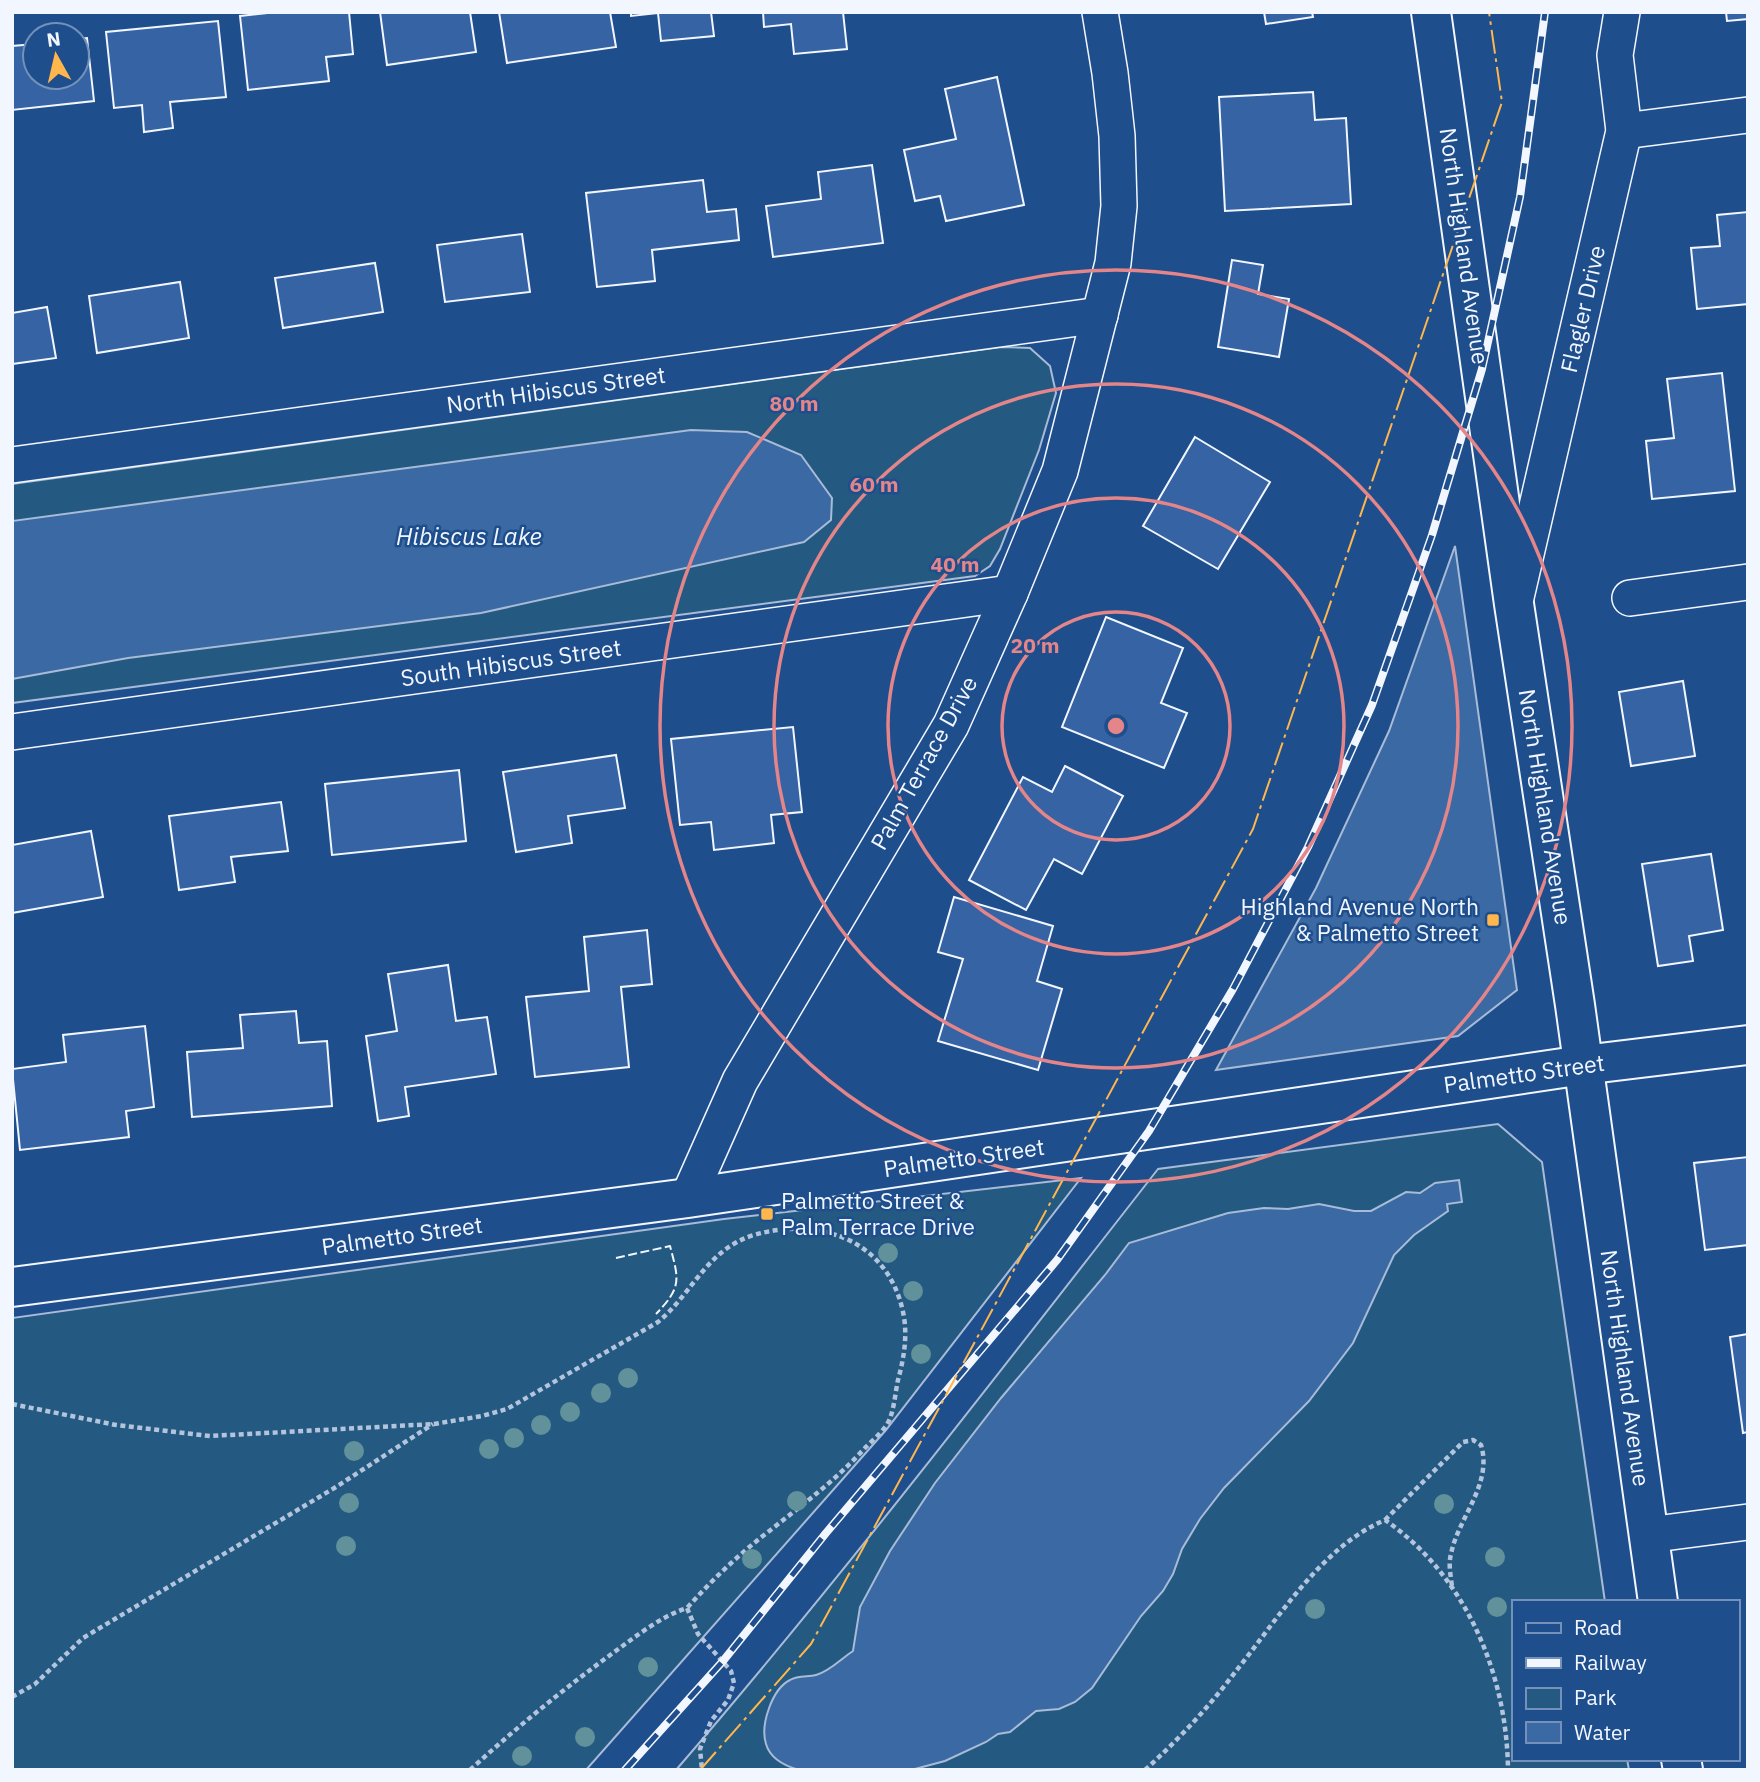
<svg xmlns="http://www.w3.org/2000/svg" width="1760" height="1782" viewBox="0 0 1760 1782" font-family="'IBM Plex Sans',sans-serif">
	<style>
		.green { fill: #245a82; stroke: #a8bbd7; stroke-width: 2 }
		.water { fill: #3b69a3; stroke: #a8bbd7; stroke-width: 2 }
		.building { fill: #3563a3; stroke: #f2f6ff; stroke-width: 2 }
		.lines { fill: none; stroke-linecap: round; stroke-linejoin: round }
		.minor-casing { stroke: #f2f6ff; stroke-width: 38 }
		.tertiary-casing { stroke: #f2f6ff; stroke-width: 42 }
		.path { stroke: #b3c4dc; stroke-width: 4.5; stroke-dasharray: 5 3.5; stroke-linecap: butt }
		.minor { stroke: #1f4e8c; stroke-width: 35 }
		.tertiary { stroke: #1f4e8c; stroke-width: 38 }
		.rail-casing { stroke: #f2f6ff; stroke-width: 8 }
		.rail { stroke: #1f4e8c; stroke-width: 5; stroke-dasharray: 16; stroke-linecap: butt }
		.fence { stroke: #f2f6ff; stroke-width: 2; stroke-dasharray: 9 3.5; stroke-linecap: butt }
		.power { stroke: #ffb74d; stroke-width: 2; stroke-dasharray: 24 5 3.5 5; stroke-linecap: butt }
		.tree { fill: #61919a }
		.ring { fill: none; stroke: #e38589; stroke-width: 3.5 }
		.poi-dot { fill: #ffb74d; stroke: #1f4e8c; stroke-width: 2.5 }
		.labels { text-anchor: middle; stroke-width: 5; stroke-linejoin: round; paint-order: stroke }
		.street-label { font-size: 23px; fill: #f2f6ff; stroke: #1f4e8c }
		.poi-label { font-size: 23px; fill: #f2f6ff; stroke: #1f4e8c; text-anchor: end }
		.water-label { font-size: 24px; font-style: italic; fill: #f2f6ff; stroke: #1f4e8c }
		.centre { fill: #e38589; stroke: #1f4e8c; stroke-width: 3.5 }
		.ring-label { font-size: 21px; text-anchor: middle; font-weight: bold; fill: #e38589; stroke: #1f4e8c; stroke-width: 5; stroke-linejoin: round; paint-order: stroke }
	</style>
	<rect width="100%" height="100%" fill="#1f4e8c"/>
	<g class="green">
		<path d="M 1001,347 L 1030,348 L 1050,366 L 1056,393 L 1039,450 L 1000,549 L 990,566 L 975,576 L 12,703 L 12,484 Z"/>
		<path d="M 1498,1124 L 1542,1162 L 1605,1602 L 1513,1602 L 1513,1759 L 1627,1759 L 1629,1770 L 676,1770 C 844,1575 1000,1371 1158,1169 Z"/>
		<path d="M 1081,1178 L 886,1430 L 586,1770 L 12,1770 L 12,1318 L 724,1219 Z"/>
	</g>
	<g class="water">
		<path d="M 691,430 L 747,432 L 801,455 L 832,498 L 831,520 L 804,542 L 481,613 L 128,658 L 12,679 L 12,521 Z"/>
		<path d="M 1455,546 L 1517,990 L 1458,1036 L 1216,1070 L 1316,888 L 1389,731 Z"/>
		<path d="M 1459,1180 L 1462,1202 L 1447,1204 L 1448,1211 L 1414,1235 L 1394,1255 L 1353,1343 L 1309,1401 L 1224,1488 L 1200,1519 L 1182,1549 L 1173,1574 L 1163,1591 L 1141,1616 L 1092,1688 L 1075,1702 L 1059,1709 L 1036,1711 L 1010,1732 L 998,1734 L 986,1742 L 945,1761 L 911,1770 L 799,1770 C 785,1766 770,1758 766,1744 C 760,1725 772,1689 790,1680 C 798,1675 808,1677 816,1675 C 829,1672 842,1658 853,1651 L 860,1607 L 890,1551 L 935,1483 L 1001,1398 L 1105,1275 L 1129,1243 L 1228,1213 L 1264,1208 L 1288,1209 L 1319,1204 L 1354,1211 L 1371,1211 L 1406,1192 L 1420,1193 L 1435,1183 Z"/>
	</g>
	<g class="building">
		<path d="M 277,12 L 349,12 L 353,54 L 326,57 L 329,81 L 248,90 L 240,16 Z"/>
		<path d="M 380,12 L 470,12 L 476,52 L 387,65 Z"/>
		<path d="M 499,12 L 610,12 L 616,47 L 507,63 Z"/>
		<path d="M 631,12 L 711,12 L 714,36 L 661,41 L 658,13 L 631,16 Z"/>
		<path d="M 763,12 L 843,12 L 847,49 L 794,54 L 791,24 L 764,27 Z"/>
		<path d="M 1264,12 L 1312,12 L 1313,17 L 1266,24 Z"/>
		<path d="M 1726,12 L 1748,12 L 1748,19 L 1727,21 Z"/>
		<path d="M 218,21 L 226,97 L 170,102 L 173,128 L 144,132 L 142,105 L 114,108 L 106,32 Z"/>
		<path d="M 87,38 L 94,101 L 12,110 L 12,46 L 35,44 L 35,77 L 77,77 L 77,39 Z"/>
		<path d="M 997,77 L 1024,205 L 946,221 L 940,196 L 915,201 L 904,150 L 956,139 L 945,89 Z"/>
		<path d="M 1313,92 L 1315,120 L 1346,118 L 1351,204 L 1225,211 L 1219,97 Z"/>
		<path d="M 872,165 L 883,243 L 773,257 L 766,206 L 821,199 L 818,172 Z"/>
		<path d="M 703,180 L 707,212 L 736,209 L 739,240 L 652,250 L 655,281 L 597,287 L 586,193 Z"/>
		<path d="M 1748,212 L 1748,304 L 1697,309 L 1691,248 L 1720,246 L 1717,215 Z"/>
		<path d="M 522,234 L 530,292 L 445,302 L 437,245 Z"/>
		<path d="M 1232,260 L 1263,265 L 1258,294 L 1289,299 L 1279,357 L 1218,347 Z"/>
		<path d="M 375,263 L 383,312 L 283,328 L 275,278 Z"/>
		<path d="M 180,282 L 189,338 L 97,353 L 89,296 Z"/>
		<path d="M 47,307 L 56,358 L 12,364 L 12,313 Z"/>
		<path d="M 1722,373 L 1735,491 L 1652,499 L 1646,441 L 1674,438 L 1667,379 Z"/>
		<path d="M 1195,437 L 1270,482 L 1218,569 L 1143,526 Z"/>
		<path d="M 1106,617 L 1183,648 L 1161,703 L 1187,713 L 1164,768 L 1062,727 Z"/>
		<path d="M 1683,681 L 1695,756 L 1631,766 L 1619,692 Z"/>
		<path d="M 793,727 L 802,812 L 771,815 L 774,843 L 714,850 L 711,822 L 680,825 L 671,739 Z"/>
		<path d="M 616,755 L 625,808 L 568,816 L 572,843 L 516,852 L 503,772 Z"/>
		<path d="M 1065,766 L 1123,796 L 1082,874 L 1054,859 L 1026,910 L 969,880 L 1023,777 L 1052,792 Z"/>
		<path d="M 459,770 L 466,841 L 332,855 L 325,784 Z"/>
		<path d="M 281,802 L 288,851 L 231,857 L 235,882 L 179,890 L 169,816 Z"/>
		<path d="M 91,831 L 103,897 L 12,913 L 12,845 Z"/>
		<path d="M 1711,854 L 1723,930 L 1689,936 L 1693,961 L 1658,966 L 1642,864 Z"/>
		<path d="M 954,897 L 1053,926 L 1037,981 L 1062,989 L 1038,1070 L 938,1041 L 963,959 L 938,952 Z"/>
		<path d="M 647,930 L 652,984 L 621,987 L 629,1067 L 535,1077 L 526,997 L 589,991 L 584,937 Z"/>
		<path d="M 448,965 L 456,1021 L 487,1017 L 496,1074 L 405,1087 L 409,1116 L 378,1121 L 366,1036 L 397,1031 L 388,974 Z"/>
		<path d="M 296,1011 L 299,1043 L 327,1041 L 332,1106 L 192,1117 L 187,1052 L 243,1048 L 240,1015 Z"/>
		<path d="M 145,1026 L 154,1107 L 126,1111 L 129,1137 L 20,1150 L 12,1069 L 66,1062 L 63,1035 Z"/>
		<path d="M 1748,1157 L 1748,1245 L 1705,1250 L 1694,1163 Z"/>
		<path d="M 1748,1334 L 1748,1432 L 1743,1433 L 1730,1337 Z"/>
	</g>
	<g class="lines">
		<defs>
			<g id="minor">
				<path d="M 1624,131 L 1748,115"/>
				<path d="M 12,465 L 1100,315"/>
				<path d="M 1516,597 L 1624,131 L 1615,55 L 1622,12"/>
				<path d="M 1630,598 L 1748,582"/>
				<path d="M 12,732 L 1010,593"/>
				<path d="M 688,1198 L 740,1081 L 951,725 L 1010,593 L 1060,471 L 1113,263 L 1119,206 L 1117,136 L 1110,73 L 1100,12"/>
				<path d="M 1648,1535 L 1748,1522"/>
			</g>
			<g id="tertiary">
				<path d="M 1431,12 L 1514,604 L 1575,1005 L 1658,1602"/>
				<path d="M 12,1287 L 688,1198 L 1583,1065 L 1748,1045"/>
				<path d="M 1681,1759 L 1683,1770"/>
			</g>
		</defs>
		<use href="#minor" class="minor-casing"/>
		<use href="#tertiary" class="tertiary-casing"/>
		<g class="path">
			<path d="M 12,1404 L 116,1425 L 210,1436 L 434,1424 L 482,1416 L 507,1409 L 658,1322 C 692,1294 707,1249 754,1235 C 819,1216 888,1240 903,1312 C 908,1335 904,1358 898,1380 C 895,1393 894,1415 886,1426 C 880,1434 871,1442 864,1449 C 835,1481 802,1505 768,1532 C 738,1555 712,1580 687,1608"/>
			<path d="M 1385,1520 L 1463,1442 L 1473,1440 L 1481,1445 C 1493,1484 1458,1518 1451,1554 C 1448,1565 1451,1576 1452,1587"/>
			<path d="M 12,1697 L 35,1684 L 83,1638 L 336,1487 L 433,1424"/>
			<path d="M 470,1770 C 517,1727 566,1687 617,1650 C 639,1634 662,1616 687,1608 L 698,1634 L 731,1671 L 734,1683 L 728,1700 L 711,1721 L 700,1749 L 702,1770"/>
			<path d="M 1145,1770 C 1178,1740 1209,1707 1236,1671 C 1278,1619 1321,1547 1385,1520 C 1466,1576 1507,1674 1508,1770"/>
		</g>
		<use href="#minor" class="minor"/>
		<use href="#tertiary" class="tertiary"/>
		<defs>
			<path id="rail" d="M 625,1770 L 723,1661 L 826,1533 L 1057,1260 L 1149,1131 L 1233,989 L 1308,847 L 1372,705 L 1432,535 L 1482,369 L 1520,197 L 1545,12"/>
		</defs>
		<use href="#rail" class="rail-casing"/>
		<use href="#rail" class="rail"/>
		<path class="fence" d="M 616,1258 L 670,1246 C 679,1280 682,1287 656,1314"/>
		<path class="power" d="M 700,1770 L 811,1644 L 1253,829 L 1502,102 L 1489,12"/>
	</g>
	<g class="tree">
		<circle cx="888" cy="1253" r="10"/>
		<circle cx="913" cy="1291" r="10"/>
		<circle cx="921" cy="1354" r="10"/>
		<circle cx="628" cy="1378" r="10"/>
		<circle cx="601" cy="1393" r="10"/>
		<circle cx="570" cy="1412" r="10"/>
		<circle cx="541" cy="1425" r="10"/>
		<circle cx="514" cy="1438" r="10"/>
		<circle cx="489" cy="1449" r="10"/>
		<circle cx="354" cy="1451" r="10"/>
		<circle cx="797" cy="1501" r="10"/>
		<circle cx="349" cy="1503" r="10"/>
		<circle cx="1444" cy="1504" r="10"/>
		<circle cx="346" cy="1546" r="10"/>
		<circle cx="1495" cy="1557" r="10"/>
		<circle cx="752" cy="1559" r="10"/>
		<circle cx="1497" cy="1607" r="10"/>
		<circle cx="1315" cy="1609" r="10"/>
		<circle cx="648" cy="1667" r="10"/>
		<circle cx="585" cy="1737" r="10"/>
		<circle cx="522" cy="1756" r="10"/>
	</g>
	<g class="ring">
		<circle cx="1116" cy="726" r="114"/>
		<circle cx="1116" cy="726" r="228"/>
		<circle cx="1116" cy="726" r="342"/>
		<circle cx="1116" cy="726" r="456"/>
	</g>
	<g class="poi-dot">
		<rect x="1486" y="913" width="14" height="14" rx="3.5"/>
		<rect x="760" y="1207" width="14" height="14" rx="3.5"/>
	</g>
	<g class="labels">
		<g class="street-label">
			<text transform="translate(1464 246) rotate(82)" y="8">North Highland Avenue</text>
			<text transform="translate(1583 309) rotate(-77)" y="8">Flagler Drive</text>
			<text transform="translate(556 390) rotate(-8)" y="8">North Hibiscus Street</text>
			<text transform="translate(511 663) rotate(-8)" y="8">South Hibiscus Street</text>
			<text transform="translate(924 763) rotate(-61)" y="8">Palm Terrace Drive</text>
			<text transform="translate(1545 807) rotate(81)" y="8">North Highland Avenue</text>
			<text transform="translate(1524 1074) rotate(-8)" y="8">Palmetto Street</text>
			<text transform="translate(964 1158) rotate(-8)" y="8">Palmetto Street</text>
			<text transform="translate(402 1236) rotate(-8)" y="8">Palmetto Street</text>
			<text transform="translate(1625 1368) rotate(82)" y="8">North Highland Avenue</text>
		</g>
		<g class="poi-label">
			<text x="1479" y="915">Highland Avenue North<tspan x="1479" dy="26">&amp; Palmetto Street</tspan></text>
			<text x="781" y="1209" text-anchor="start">Palmetto Street &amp;<tspan x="781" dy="26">Palm Terrace Drive</tspan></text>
		</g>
		<g class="water-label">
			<text x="469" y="545">Hibiscus Lake</text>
		</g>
	</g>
	<circle cx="1116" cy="726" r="10" class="centre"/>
	<g class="ring-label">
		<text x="794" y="411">80 m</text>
		<text x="874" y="492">60 m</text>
		<text x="955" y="572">40 m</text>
		<text x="1035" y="653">20 m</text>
	</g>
	<rect width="1760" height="1782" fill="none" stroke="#f2f6ff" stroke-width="28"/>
	<rect x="1512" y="1600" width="228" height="161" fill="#1f4e8c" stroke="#7391ba" stroke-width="2"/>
	<rect x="1526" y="1623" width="35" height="10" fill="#1f4e8c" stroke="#7391ba" stroke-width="2"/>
	<text x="1574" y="1635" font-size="21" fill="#f2f6ff">Road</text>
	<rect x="1526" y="1658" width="35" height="10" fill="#f2f6ff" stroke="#7391ba" stroke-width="2"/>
	<text x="1574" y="1670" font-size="21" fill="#f2f6ff">Railway</text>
	<rect x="1526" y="1688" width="35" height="21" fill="#245a82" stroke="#7391ba" stroke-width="2"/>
	<text x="1574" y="1705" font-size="21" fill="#f2f6ff">Park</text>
	<rect x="1526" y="1722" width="35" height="21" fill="#3b69a3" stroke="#7391ba" stroke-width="2"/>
	<text x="1574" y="1740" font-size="21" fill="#f2f6ff">Water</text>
	<g transform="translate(56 56) rotate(352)"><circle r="33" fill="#1f4e8c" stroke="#7391ba" stroke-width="2"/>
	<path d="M0-5L12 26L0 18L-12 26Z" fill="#ffb74d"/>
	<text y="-10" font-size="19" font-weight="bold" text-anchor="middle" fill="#f2f6ff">N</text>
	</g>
</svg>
